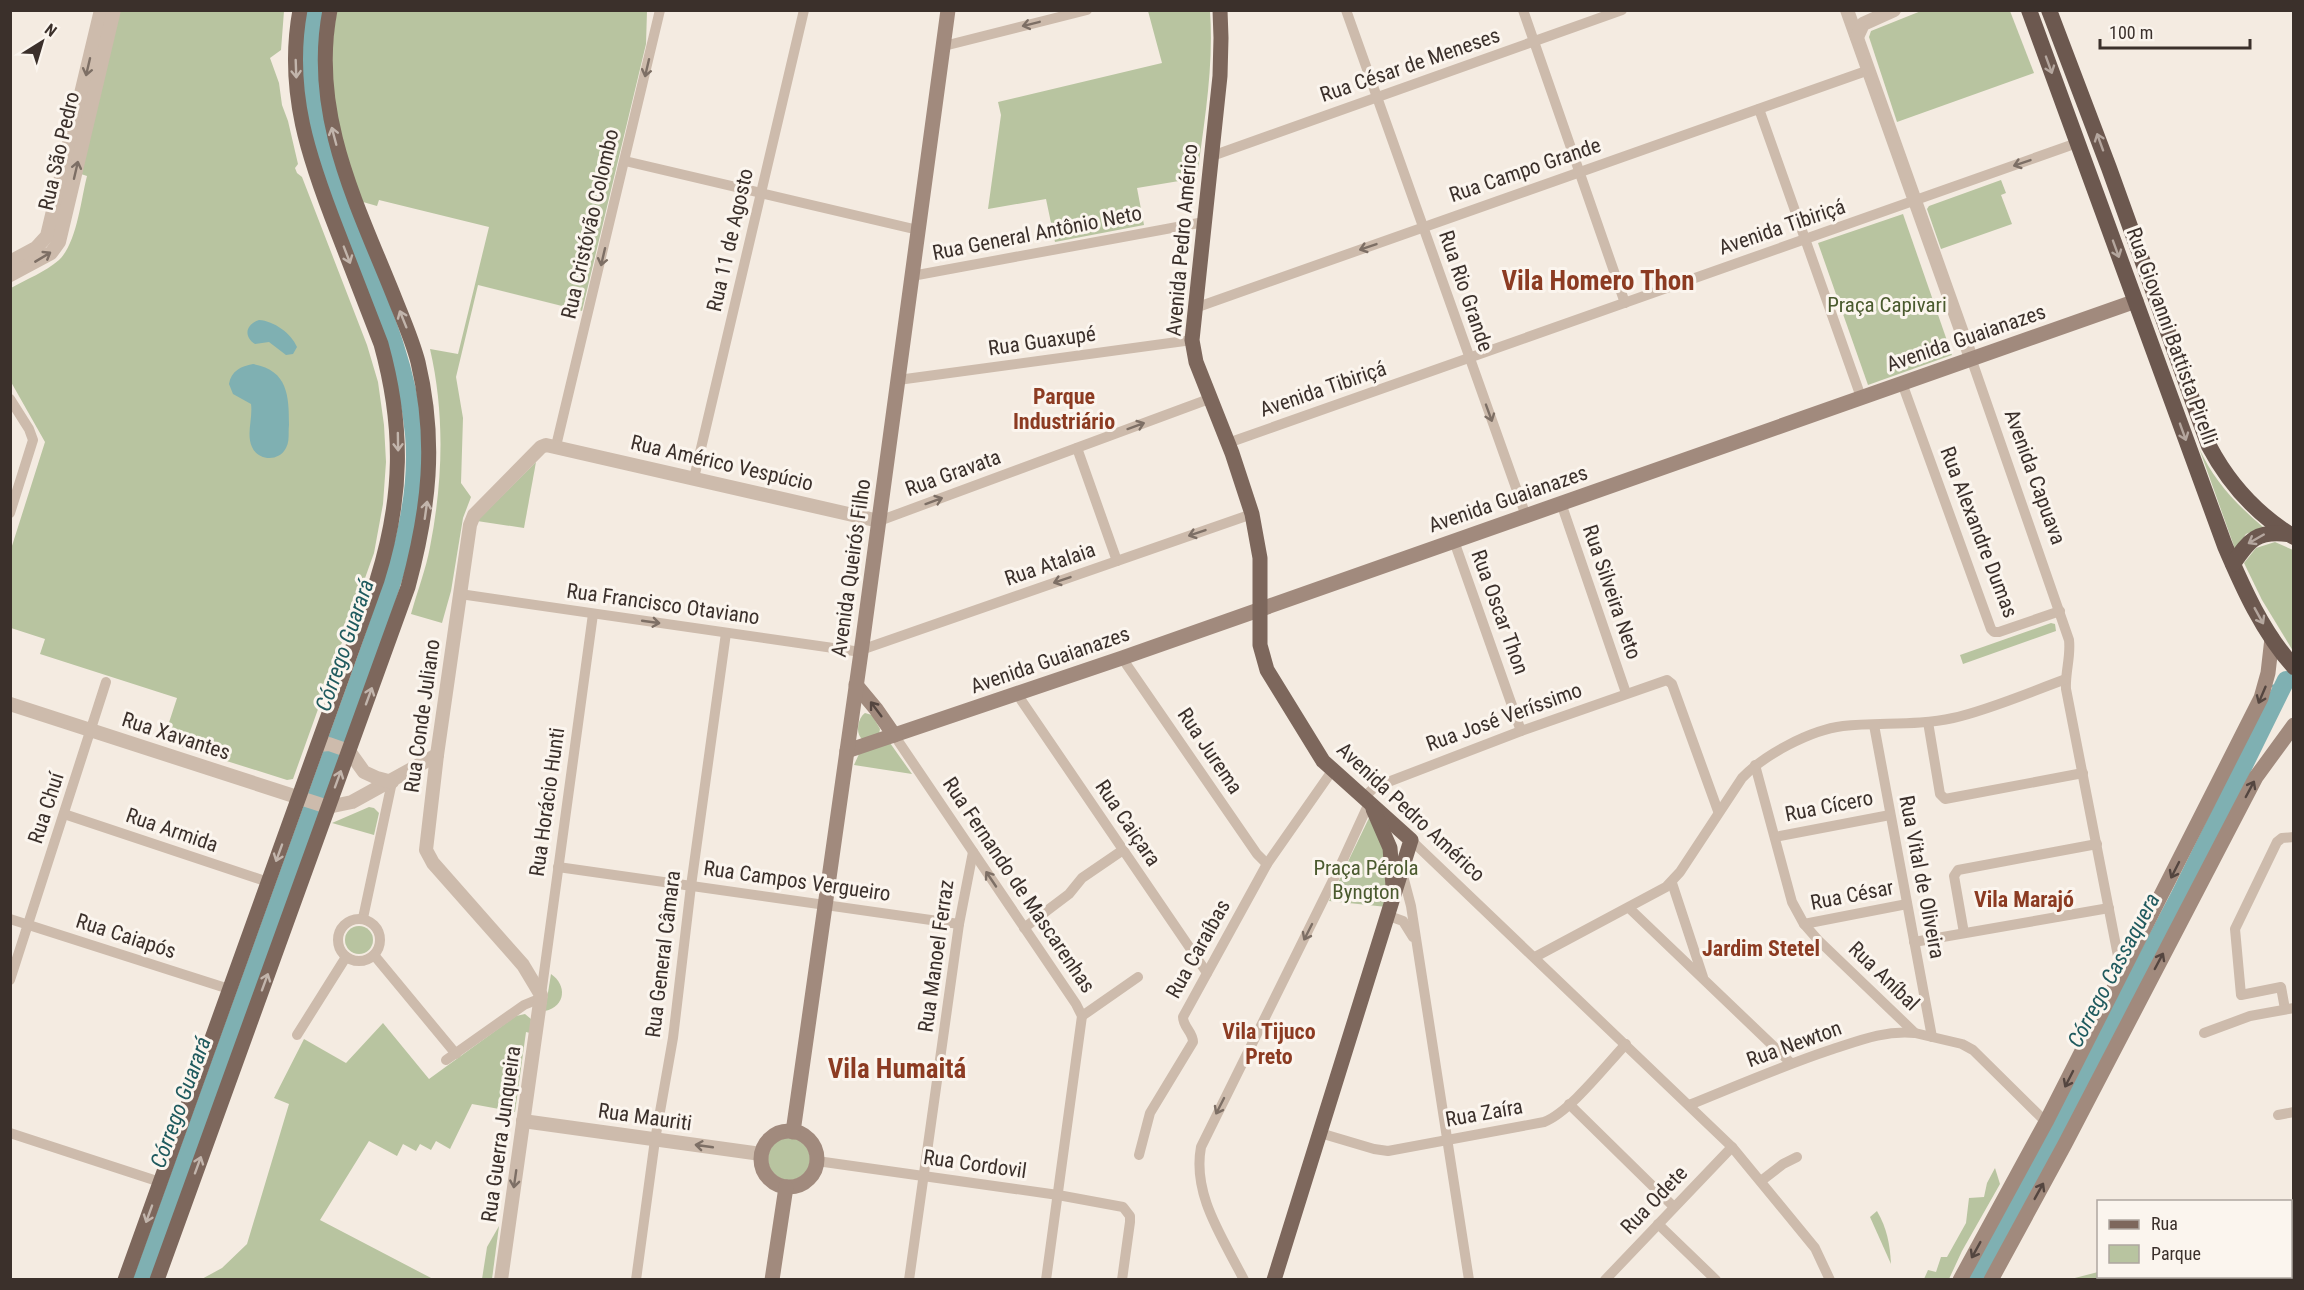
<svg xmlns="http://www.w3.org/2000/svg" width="2304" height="1290" viewBox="0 0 2304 1290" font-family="'Roboto Condensed',sans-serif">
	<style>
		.green { fill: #b8c4a0 }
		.water { fill: #7fb0b2 }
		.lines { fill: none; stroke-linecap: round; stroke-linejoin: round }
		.stream { stroke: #7fb0b2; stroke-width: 3 }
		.river { stroke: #7fb0b2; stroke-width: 18 }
		.minor { stroke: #cdbbac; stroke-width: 10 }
		.tertiary { stroke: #cdbbac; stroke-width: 14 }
		.secondary { stroke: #a18a7d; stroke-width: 15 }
		.primary { stroke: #7d675c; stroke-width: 15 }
		.trunk { stroke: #6c584f; stroke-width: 16 }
		.oneway { stroke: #7d6f65 }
		.oneway2 { stroke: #b4a69e }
		.oneway3 { stroke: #c2b5ac }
		.oneway4 { stroke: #544640 }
		.labels { text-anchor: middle; stroke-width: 6; stroke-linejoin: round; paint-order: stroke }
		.street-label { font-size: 21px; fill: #3b302b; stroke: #fbf5ee }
		.park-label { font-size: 21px; fill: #4a5a2e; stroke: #fbf5ee }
		.neighbourhood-label { font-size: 22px; font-weight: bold; fill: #8c3b22; stroke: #fbf5ee }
		.water-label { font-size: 22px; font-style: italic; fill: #1f5a5e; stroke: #fbf5ee }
		.district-label { font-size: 27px; font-weight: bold; fill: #8c3b22; stroke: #fbf5ee }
	</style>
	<rect width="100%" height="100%" fill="#f4ebe1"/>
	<g class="green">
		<path d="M 120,11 L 284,11 L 281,50 L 270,58 L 279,83 L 282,105 L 288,121 L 298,164 L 295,168 L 297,173 L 302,177 L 367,345 L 378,382 L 384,425 L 386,462 L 383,504 L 374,553 L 293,779 L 287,780 L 163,741 L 177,698 L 40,654 L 45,639 L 11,628 L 11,549 L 45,442 L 11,382 L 11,288 C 27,279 45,272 59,260 C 77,243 81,199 87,176 L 81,174 Z"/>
		<path d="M 337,11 L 647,11 L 646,44 L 582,311 L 478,285 L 456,377 L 463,418 L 461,483 L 471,497 L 463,518 L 451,591 L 442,623 L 411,614 C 417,592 426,569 430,547 C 443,481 445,414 430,349 L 458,354 L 489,227 L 379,200 L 377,206 L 363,202 C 357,187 350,170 345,154 C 332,109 328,57 337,11 Z"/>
		<path d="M 1148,11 L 1210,11 C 1214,68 1204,122 1197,178 L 1137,188 L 1144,225 L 1055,242 L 1046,199 L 988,209 L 1001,115 L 998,102 L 1162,63 Z"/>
		<path d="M 1921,11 L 2010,11 L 2034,73 L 1897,122 L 1869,37 L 1871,31 Z"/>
		<path d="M 2001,180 L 2006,193 L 2001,195 L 2012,224 L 1941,249 L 1927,209 L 1929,206 Z"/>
		<path d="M 1903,214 L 1952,355 L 1868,385 L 1818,243 Z"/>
		<path d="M 2199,448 C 2213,480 2237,505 2263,527 L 2246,534 L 2235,549 Z"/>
		<path d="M 536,462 L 524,528 L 477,521 Z"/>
		<path d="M 2275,542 L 2293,550 L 2293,651 L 2262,600 L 2244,563 L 2256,548 Z"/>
		<path d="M 2051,623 L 2055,624 L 2056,631 L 1963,664 L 1960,655 Z"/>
		<path d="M 865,713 L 872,715 L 880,729 L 879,734 L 862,739 C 855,733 858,718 865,713 Z"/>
		<path d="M 890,743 L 912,774 L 854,765 L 859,754 Z"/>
		<path d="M 369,807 L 374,808 L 379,813 L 374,835 L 332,823 Z"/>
		<path d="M 1369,818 L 1388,858 L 1387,907 L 1329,901 Z"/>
		<circle cx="359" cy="940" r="14"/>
		<path d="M 551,974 C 567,985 566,1006 545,1011 Z"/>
		<path d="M 525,1014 L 531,1019 L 530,1033 L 526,1032 L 515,1112 L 472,1104 L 450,1149 L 436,1141 L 431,1150 L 420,1144 L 416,1151 L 403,1144 L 397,1156 L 369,1141 L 320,1220 L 433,1279 L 200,1280 L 222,1268 L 247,1244 L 289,1104 L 274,1098 L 304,1039 L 346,1063 L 383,1023 L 429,1079 L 516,1016 Z"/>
		<circle cx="789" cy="1159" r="21"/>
		<path d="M 1995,1168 L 2000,1184 L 1962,1251 L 1949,1279 L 1924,1279 L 1928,1270 L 1936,1272 L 1941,1257 L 1947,1257 L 1966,1223 L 1969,1198 L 1984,1197 L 1987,1183 Z"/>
		<path d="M 1877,1211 C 1887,1228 1890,1245 1891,1264 L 1870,1217 Z"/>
		<path d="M 2291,1223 L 2293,1223 L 2293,1279 L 2071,1279 L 2098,1272 L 2098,1276 L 2290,1276 Z"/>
		<path d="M 499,1226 L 492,1279 L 482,1279 L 487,1247 Z"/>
	</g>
	<g class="water">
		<path d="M 259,320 C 274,321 291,333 297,347 L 293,354 L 286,355 L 269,342 L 255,344 C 243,336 246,324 259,320 Z"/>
		<path d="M 253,364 C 288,370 289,396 289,425 C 288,432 290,441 286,448 C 279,462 258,461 252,447 C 246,434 253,418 251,404 L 233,394 L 229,384 C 231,371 241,366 253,364 Z"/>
	</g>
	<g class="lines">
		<path class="stream" d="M 2273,686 L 2280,689"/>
		<g class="river">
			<path d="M 142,1280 L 366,659 C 391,587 421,512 414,434 C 400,284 286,167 314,10"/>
			<path d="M 1975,1280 L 2032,1177 L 2180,895 L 2286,680"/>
		</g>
		<g class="minor">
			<path d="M 1346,10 L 1526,516"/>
			<path d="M 1523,10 L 1625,303"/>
			<path d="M 944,46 L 1087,10"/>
			<path d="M 1759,109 L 1861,397"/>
			<path d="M 1212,156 L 1622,10"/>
			<path d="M 625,161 L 918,230"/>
			<path d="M 912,276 L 1204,222"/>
			<path d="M 1195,308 L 1869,70"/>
			<path d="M 1971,358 L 2069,640 C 2071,657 2065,672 2066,689 L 2118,956 L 2124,971"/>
			<path d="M 898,380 L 1192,340"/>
			<path d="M 1902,383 L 1991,629 L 1994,632 L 1999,632 L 2060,611"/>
			<path d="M 10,399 L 29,429 L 33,440 L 10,513"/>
			<path d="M 1228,443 L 2077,143"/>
			<path d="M 556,446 L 660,10"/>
			<path d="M 1077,448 L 1117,561"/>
			<path d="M 694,478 L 804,10"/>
			<path d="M 1561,503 L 1626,693"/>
			<path d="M 879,521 L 1209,399"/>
			<path d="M 1454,541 L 1521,731"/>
			<path d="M 460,594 L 861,652"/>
			<path d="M 861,650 L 1252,514"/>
			<path d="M 1122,658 L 1257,854 L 1267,864"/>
			<path d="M 1017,694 L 1207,973"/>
			<path d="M 1928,722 L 1940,794 L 1945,799 L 2083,773"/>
			<path d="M 1874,725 L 1932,1037"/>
			<path d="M 894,735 L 1076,1004 L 1082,1016 L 1046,1280"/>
			<path d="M 1755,765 L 1792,902 L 1804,924 L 1818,940 L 1915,1033 L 1962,1044 L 1973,1050 L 2046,1122"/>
			<path d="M 1363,798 L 1375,787 L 1521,731 L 1667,680 L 1672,684 L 1718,811"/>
			<path d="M 64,814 L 268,882"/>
			<path d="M 1775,837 L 1890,815"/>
			<path d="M 1411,840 L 1732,1147 L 1815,1248 L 1830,1280"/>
			<path d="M 558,867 L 959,924"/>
			<path d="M 1402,872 L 1411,906 L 1469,1280"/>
			<path d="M 1672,883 L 1703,977"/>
			<path d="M 1629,908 L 1791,1063"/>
			<path d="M 1389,916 L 1403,921 L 1413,937"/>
			<path d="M 363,918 L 392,782"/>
			<circle cx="359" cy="940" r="21"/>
			<path d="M 10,919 L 229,989"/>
			<path d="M 1804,924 L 1907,904"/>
			<path d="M 1024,928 L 1069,894 L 1082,878 L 1123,850"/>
			<path d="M 1964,933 L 1954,876 L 1958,870 L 2097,844"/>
			<path d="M 1914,942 L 2109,908"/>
			<path d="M 374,955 L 456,1054"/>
			<path d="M 1535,957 L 1666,887 L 1680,872 L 1742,778 C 1764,755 1810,730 1843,726 C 1879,722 1917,726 1953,718 C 1989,710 2030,692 2066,679"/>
			<path d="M 10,980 L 106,682"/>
			<path d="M 541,995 L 593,614"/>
			<path d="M 2285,1009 L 2281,987 L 2241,995 L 2235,929 L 2277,842 L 2282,838 L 2294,837"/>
			<path d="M 1082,1016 L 1138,977"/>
			<path d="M 2204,1033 L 2250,1016 L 2294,1008"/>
			<path d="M 297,1035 L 346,957"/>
			<path d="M 446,1060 L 524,1005 L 541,998"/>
			<path d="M 1569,1104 L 1674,1207"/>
			<path d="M 1689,1105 C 1736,1086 1782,1066 1830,1050 C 1858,1041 1884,1030 1915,1033"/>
			<path d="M 2278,1115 L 2294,1112"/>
			<path d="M 10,1133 L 160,1182"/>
			<path d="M 1320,1133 L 1374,1149 L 1388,1151 L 1544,1122 C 1570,1112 1606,1065 1626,1044"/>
			<path d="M 1139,1155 L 1150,1113 L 1193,1042 C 1193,1032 1183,1027 1183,1017 L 1267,864 L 1332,771"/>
			<path d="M 817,1161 L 1058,1195 L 1123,1207 L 1130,1216 L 1130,1222 L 1122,1280"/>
			<path d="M 1761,1181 L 1783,1164 L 1797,1157"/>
			<path d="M 1658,1224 L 1716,1280"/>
			<path d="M 636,1280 L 655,1140 L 673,1038 L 691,886 L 726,633"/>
			<path d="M 909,1280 L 959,924 L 973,852"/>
			<path d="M 1244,1280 C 1223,1238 1192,1195 1201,1147 L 1341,864 L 1369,803"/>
			<path d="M 1605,1280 L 1732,1147"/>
		</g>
		<g class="tertiary">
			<path d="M 1847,10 L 1971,358"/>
			<path d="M 1857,37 L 1863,24 L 1894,10"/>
			<path d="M 10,262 L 36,248 L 47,236 L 101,10"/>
			<path d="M 10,275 L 51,253 L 59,242 L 114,10"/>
			<path d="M 10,704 L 328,807 L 352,802 L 437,755"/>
			<path d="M 319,745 L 329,744 L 349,751 L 364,772 L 377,778 L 392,782"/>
			<path d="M 523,1121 L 761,1154"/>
			<path d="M 501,1280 L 541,995 L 523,965 L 433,863 L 426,850 L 437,755 L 470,525 L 474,515 L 541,447 L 546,445 L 879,521"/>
		</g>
		<g class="secondary">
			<path d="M 856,685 L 876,709 L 894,735"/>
			<path d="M 847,751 L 1122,658 L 2136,301"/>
			<circle cx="789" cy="1159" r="28"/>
			<path d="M 793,1132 L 863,638 L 948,10"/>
			<path d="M 772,1280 L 786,1187"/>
			<path d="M 1960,1280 L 2046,1122 L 2261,698 L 2268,673 L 2272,638"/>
			<path d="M 1991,1280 L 2065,1144 L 2256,777 L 2294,725"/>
		</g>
		<g class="primary">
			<path d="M 1220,10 L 1221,38 L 1220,76 L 1192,340 L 1196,362 L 1232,453 L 1252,514 L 1260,558 L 1260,645 L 1267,670 L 1323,761 L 1411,840 L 1274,1280"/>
			<path d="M 1373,809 L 1390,848 L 1393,886"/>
			<path d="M 125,1280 L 377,580 C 403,497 404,427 381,344 C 367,307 352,270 338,233 C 309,159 285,91 300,10"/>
			<path d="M 157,1280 L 408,587 C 429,509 437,442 418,362 C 412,339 402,317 393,294 C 356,202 310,113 330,10"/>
		</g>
		<g class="trunk">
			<path d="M 2029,10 L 2225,546 C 2243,588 2263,633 2294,667"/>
			<path d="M 2049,10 L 2109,168 L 2209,446 C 2229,484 2256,514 2294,537"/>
			<path d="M 2233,564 C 2249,540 2257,530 2288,534"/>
		</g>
	</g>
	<defs><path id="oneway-shaft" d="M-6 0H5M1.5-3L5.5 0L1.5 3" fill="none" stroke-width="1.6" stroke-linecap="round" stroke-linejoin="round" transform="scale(1.5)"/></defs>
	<g class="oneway">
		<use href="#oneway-shaft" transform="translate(1031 24) rotate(166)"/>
		<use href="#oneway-shaft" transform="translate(88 67) rotate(103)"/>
		<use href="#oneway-shaft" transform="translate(647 68) rotate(103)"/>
		<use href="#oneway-shaft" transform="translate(2022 163) rotate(161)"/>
		<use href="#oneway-shaft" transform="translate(76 170) rotate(-77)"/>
		<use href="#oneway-shaft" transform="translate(1368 247) rotate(161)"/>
		<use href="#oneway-shaft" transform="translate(43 257) rotate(-31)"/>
		<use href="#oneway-shaft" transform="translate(603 257) rotate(103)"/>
		<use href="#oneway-shaft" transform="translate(1489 413) rotate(70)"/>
		<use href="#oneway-shaft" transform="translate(1136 426) rotate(-20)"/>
		<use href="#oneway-shaft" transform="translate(934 501) rotate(-20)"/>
		<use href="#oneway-shaft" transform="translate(1197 533) rotate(161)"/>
		<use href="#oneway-shaft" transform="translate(1062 580) rotate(161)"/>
		<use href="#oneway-shaft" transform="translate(651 622) rotate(8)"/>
		<use href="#oneway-shaft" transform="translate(991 879) rotate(-124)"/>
		<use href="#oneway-shaft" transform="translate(1308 932) rotate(117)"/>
		<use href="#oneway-shaft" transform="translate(1220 1106) rotate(117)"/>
		<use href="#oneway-shaft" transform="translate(704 1146) rotate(-172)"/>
		<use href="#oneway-shaft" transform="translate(515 1179) rotate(98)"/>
	</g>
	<g class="oneway2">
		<use href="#oneway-shaft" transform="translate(2049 65) rotate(70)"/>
		<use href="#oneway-shaft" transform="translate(2100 142) rotate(-110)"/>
		<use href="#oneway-shaft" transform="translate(2116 249) rotate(70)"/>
		<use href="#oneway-shaft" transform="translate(2183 432) rotate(70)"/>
		<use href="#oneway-shaft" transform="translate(2256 539) rotate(150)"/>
		<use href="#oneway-shaft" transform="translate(2259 616) rotate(61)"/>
	</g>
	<g class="oneway3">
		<use href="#oneway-shaft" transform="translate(296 69) rotate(88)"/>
		<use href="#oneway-shaft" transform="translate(334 136) rotate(-105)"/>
		<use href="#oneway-shaft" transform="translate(347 255) rotate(69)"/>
		<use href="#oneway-shaft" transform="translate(403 319) rotate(-112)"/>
		<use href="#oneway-shaft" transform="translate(398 442) rotate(89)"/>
		<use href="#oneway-shaft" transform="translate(426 510) rotate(-82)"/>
		<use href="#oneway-shaft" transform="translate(369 696) rotate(-70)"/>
		<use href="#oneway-shaft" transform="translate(338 779) rotate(-70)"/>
		<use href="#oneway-shaft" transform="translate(279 853) rotate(110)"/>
		<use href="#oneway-shaft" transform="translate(265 982) rotate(-70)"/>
		<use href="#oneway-shaft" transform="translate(198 1165) rotate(-70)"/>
		<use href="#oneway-shaft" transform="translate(149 1214) rotate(110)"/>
	</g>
	<g class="oneway4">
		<use href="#oneway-shaft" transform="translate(2262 695) rotate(113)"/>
		<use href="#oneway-shaft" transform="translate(876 709) rotate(-127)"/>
		<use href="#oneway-shaft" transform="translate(2250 789) rotate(-62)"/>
		<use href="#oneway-shaft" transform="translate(2175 870) rotate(117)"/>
		<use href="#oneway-shaft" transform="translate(2159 961) rotate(-62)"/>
		<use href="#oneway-shaft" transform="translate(2069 1079) rotate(117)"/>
		<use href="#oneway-shaft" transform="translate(2039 1191) rotate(-61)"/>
		<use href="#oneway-shaft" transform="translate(1976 1250) rotate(119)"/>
	</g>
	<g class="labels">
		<g class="street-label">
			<text transform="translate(1410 65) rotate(-19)" y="7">Rua César de Meneses</text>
			<text transform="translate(59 151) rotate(-77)" y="7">Rua São Pedro</text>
			<text transform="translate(1525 170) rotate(-19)" y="7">Rua Campo Grande</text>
			<text transform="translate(590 224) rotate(-77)" y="7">Rua Cristóvão Colombo</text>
			<text transform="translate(1782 227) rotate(-19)" y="7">Avenida Tibiriçá</text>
			<text transform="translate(1037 233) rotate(-11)" y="7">Rua General Antônio Neto</text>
			<text transform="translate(730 240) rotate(-77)" y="7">Rua 11 de Agosto</text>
			<text transform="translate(1182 240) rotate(-85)" y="7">Avenida Pedro Américo</text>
			<text transform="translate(1466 291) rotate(71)" y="7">Rua Rio Grande</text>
			<text transform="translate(2172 336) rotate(70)" y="7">Rua Giovanni Battista Pirelli</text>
			<text transform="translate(1966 338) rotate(-19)" y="7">Avenida Guaianazes</text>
			<text transform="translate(1042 341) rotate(-8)" y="7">Rua Guaxupé</text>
			<text transform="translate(1323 389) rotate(-19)" y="7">Avenida Tibiriçá</text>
			<text transform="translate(722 463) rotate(13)" y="7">Rua Américo Vespúcio</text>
			<text transform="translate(953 473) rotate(-20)" y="7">Rua Gravata</text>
			<text transform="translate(2035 477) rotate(70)" y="7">Avenida Capuava</text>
			<text transform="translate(1508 499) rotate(-19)" y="7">Avenida Guaianazes</text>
			<text transform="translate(1979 532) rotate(69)" y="7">Rua Alexandre Dumas</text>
			<text transform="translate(1050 564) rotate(-19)" y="7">Rua Atalaia</text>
			<text transform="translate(851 568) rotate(-82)" y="7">Avenida Queirós Filho</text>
			<text transform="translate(1612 592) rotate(71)" y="7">Rua Silveira Neto</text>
			<text transform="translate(663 604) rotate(8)" y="7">Rua Francisco Otaviano</text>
			<text transform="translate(1500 612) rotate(70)" y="7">Rua Oscar Thon</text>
			<text transform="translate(1050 660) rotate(-19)" y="7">Avenida Guaianazes</text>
			<text transform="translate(422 716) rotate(-82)" y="7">Rua Conde Juliano</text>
			<text transform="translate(1504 717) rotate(-20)" y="7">Rua José Veríssimo</text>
			<text transform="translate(176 736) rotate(18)" y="7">Rua Xavantes</text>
			<text transform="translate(1210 751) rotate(56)" y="7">Rua Jurema</text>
			<text transform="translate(547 802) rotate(-82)" y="7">Rua Horácio Hunti</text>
			<text transform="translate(1829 806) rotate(-11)" y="7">Rua Cícero</text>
			<text transform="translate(46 808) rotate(-72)" y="7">Rua Chuí</text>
			<text transform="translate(1411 812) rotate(43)" y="7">Avenida Pedro Américo</text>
			<text transform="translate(1128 823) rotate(56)" y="7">Rua Caiçara</text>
			<text transform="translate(172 830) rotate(19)" y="7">Rua Armida</text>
			<text transform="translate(1922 877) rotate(79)" y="7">Rua Vital de Oliveira</text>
			<text transform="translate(797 881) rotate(8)" y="7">Rua Campos Vergueiro</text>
			<text transform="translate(1019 885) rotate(56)" y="7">Rua Fernando de Mascarenhas</text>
			<text transform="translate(1852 895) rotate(-11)" y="7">Rua César</text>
			<text transform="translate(126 936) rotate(18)" y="7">Rua Caiapós</text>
			<text transform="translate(1198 949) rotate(-61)" y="7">Rua Caraíbas</text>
			<text transform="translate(663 954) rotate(-83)" y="7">Rua General Câmara</text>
			<text transform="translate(936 956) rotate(-82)" y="7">Rua Manoel Ferraz</text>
			<text transform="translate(1884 976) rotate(44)" y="7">Rua Aníbal</text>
			<text transform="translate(1794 1044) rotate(-20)" y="7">Rua Newton</text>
			<text transform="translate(1484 1113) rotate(-10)" y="7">Rua Zaíra</text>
			<text transform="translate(645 1117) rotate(8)" y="7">Rua Mauriti</text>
			<text transform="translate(501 1134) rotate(-82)" y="7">Rua Guerra Junqueira</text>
			<text transform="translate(975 1164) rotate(8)" y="7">Rua Cordovil</text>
			<text transform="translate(1654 1200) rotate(-46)" y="7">Rua Odete</text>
		</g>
		<g class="park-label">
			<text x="1887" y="312">Praça Capivari</text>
			<text x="1366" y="875">Praça Pérola<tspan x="1366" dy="24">Byngton</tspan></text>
		</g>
		<g class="neighbourhood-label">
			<text x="1064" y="404">Parque<tspan x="1064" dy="25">Industriário</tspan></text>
			<text x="2024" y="907">Vila Marajó</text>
			<text x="1761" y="956">Jardim Stetel</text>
			<text x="1269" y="1039">Vila Tijuco<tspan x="1269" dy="25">Preto</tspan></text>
		</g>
		<g class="water-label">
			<text transform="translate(344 645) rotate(-71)" y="8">Córrego Guarará</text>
			<text transform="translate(2113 970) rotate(-62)" y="8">Córrego Cassaquera</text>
			<text transform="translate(180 1102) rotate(-70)" y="8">Córrego Guarará</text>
		</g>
		<g class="district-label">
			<text x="1598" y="290">Vila Homero Thon</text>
			<text x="897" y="1078">Vila Humaitá</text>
		</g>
	</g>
	<rect width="2304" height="1290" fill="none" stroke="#3b302b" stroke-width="24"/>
	<rect x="2097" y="1200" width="195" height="78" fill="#fbf5ee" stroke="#aea6a0" stroke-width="1.5"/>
	<rect x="2109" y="1220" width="30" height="9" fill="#7d675c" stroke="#aea6a0" stroke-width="1.5"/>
	<text x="2151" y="1230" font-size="18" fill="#3b302b">Rua</text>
	<rect x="2109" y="1245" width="30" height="18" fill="#b8c4a0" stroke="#aea6a0" stroke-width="1.5"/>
	<text x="2151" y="1260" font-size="18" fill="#3b302b">Parque</text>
	<g transform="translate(42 42) rotate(37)" stroke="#fbf5ee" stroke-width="4.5" paint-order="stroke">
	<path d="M0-4.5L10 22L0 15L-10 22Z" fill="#3b302b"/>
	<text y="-9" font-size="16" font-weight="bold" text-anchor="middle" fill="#3b302b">N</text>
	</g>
	<path d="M2100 39v9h150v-9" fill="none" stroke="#3b302b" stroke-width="3"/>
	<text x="2109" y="39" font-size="18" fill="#3b302b" stroke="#fbf5ee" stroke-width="4.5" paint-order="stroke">100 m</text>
</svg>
